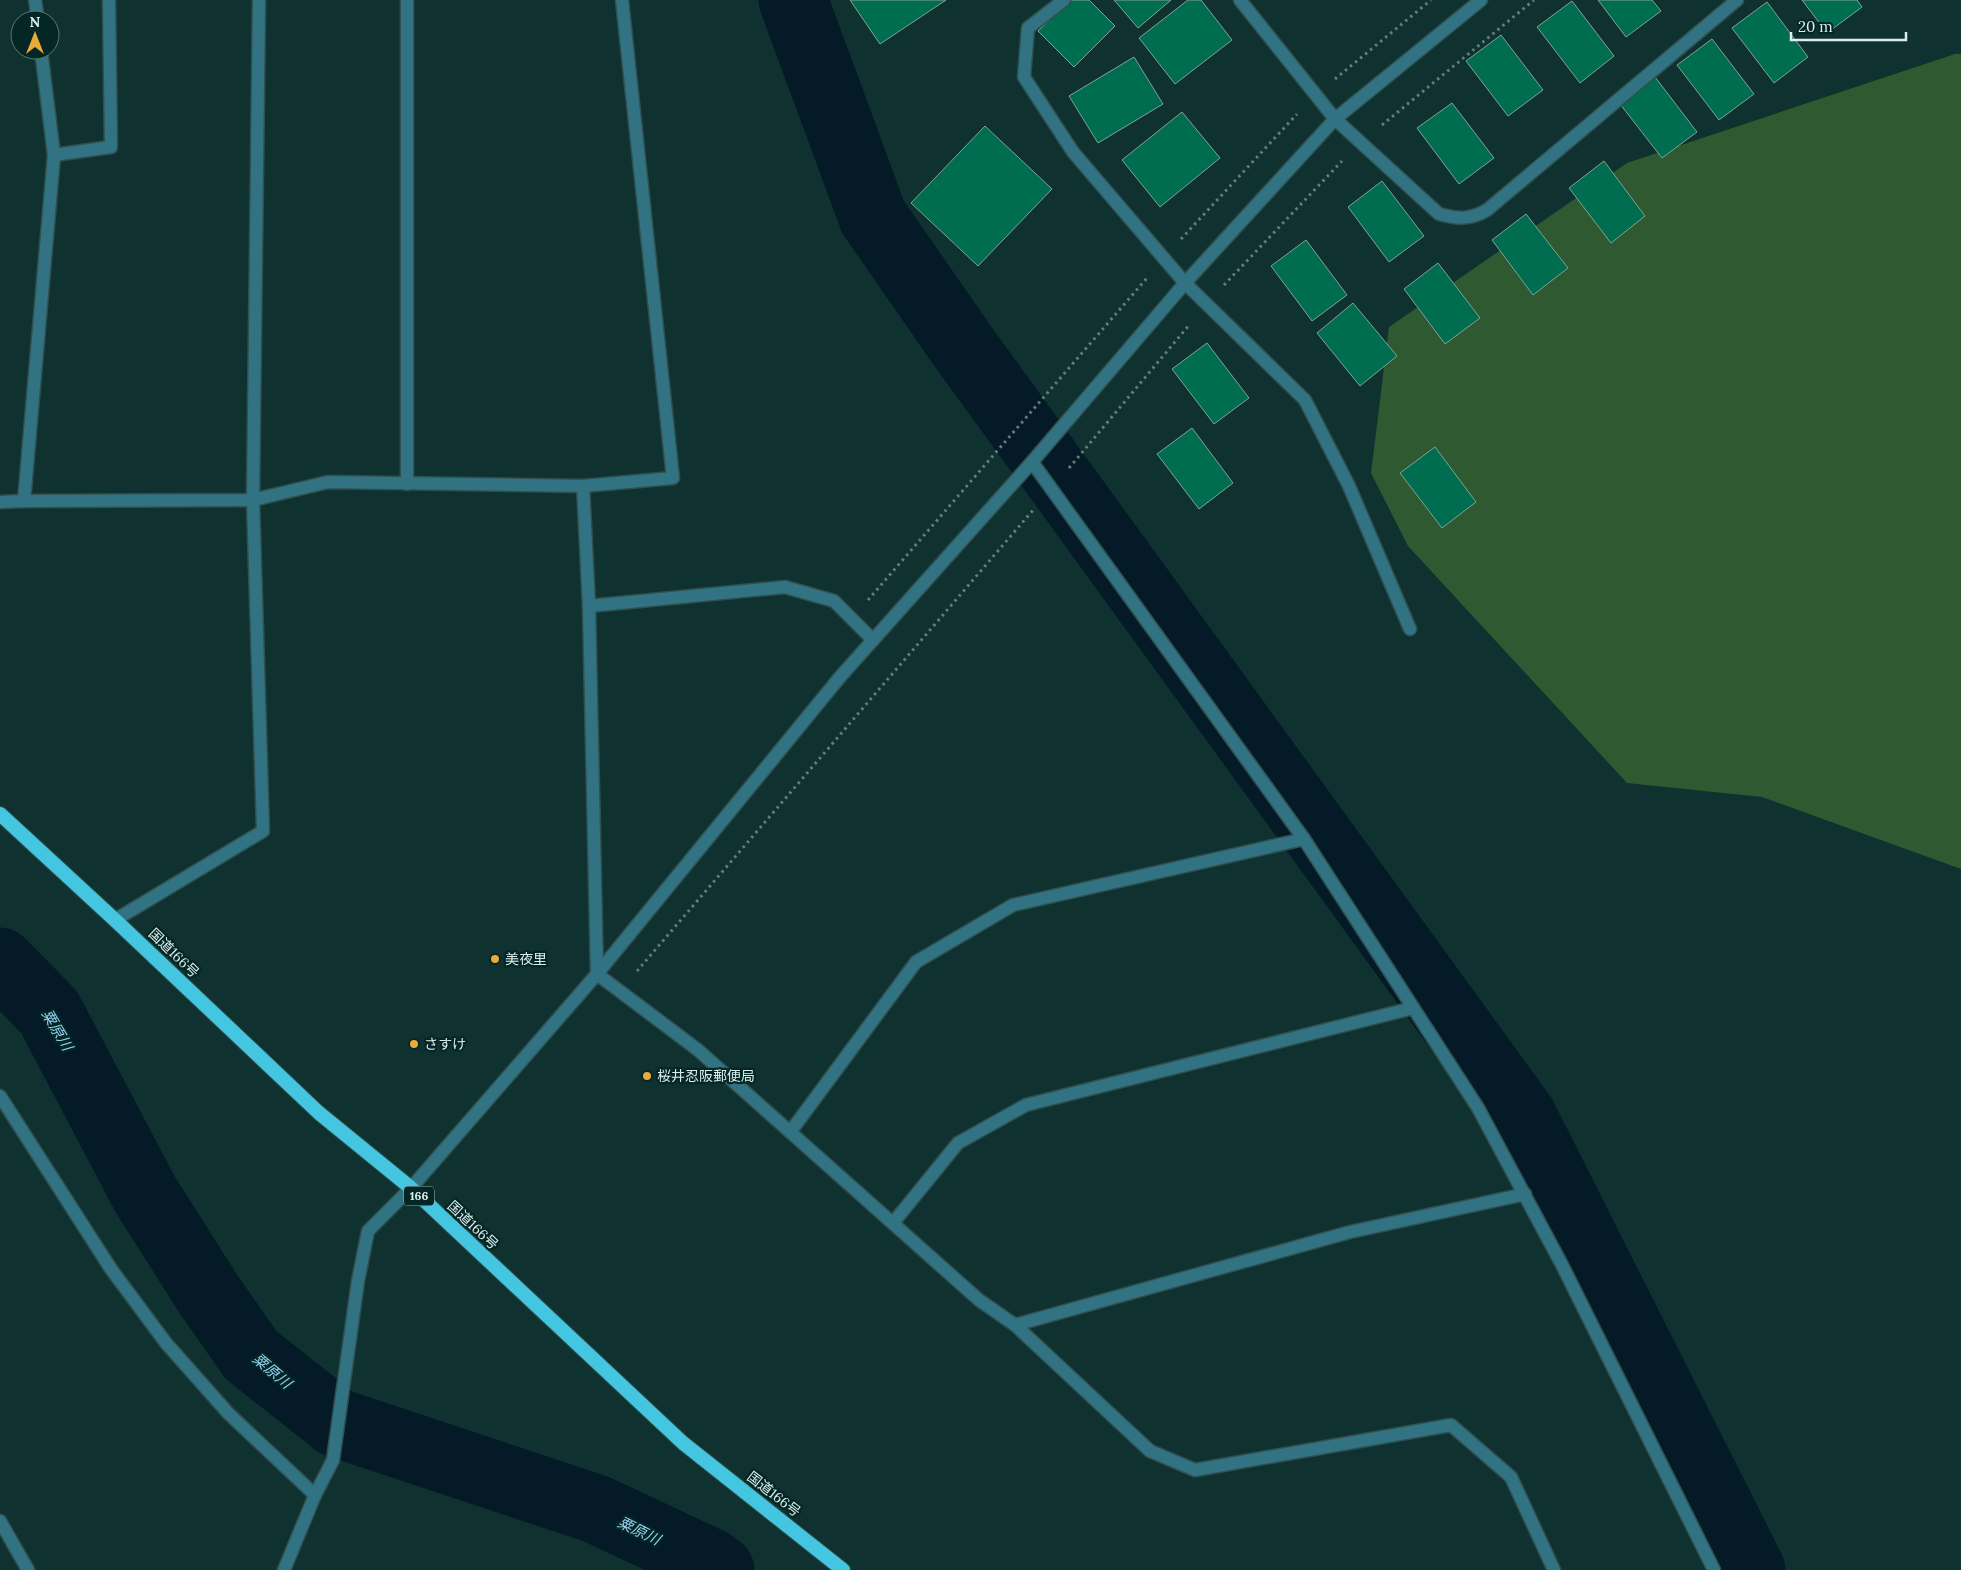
<svg xmlns="http://www.w3.org/2000/svg" width="1961" height="1570" viewBox="0 0 1961 1570" font-family="Lora,'Noto Sans JP',serif">
	<style>
		.green { fill: #2f5931 }
		.lines { fill: none; stroke-linecap: round; stroke-linejoin: round }
		.river { stroke: #041a27; stroke-width: 69 }
		.building { fill: #006d51; stroke: #83a295 }
		.minor-casing { stroke: #304f4e; stroke-width: 15 }
		.tertiary-casing { stroke: #304f4e; stroke-width: 15 }
		.trunk-casing { stroke: #304f4e; stroke-width: 16 }
		.path { stroke: #627e7d; stroke-width: 3; stroke-dasharray: 2.5 4; stroke-linecap: butt }
		.minor { stroke: #317382; stroke-width: 12 }
		.tertiary { stroke: #317382; stroke-width: 12 }
		.trunk { stroke: #44c5e0; stroke-width: 14 }
		.poi-dot { fill: #eba93a; stroke: #042726; stroke-width: 2 }
		.labels { text-anchor: middle; stroke-width: 4.5; stroke-linejoin: round; paint-order: stroke }
		.shield { fill: #042726; stroke: #9ab2b1; stroke-width: 1 }
		.shield-label { font-size: 12px; font-weight: bold; fill: #dbeeed }
		.street-label { font-size: 14px; fill: #dbeeed; stroke: #042726 }
		.poi-label { font-size: 14px; fill: #dbeeed; stroke: #042726; text-anchor: start }
		.water-label { font-size: 15px; font-style: italic; fill: #96cef1; stroke: #042726 }
	</style>
	<rect width="100%" height="100%" fill="#0f3130"/>
	<path class="green" d="M 1955,54 L 1961,54 L 1961,869 L 1762,797 L 1627,783 L 1408,546 L 1371,473 L 1389,327 L 1627,163 Z"/>
	<g class="lines">
		<g class="river">
			<path d="M 793,0 L 873,217 L 964,348 L 1522,1116 L 1751,1570"/>
			<path d="M 0,962 L 49,1012 L 145,1194 L 207,1292 L 251,1355 L 337,1423 L 596,1509 L 711,1563 L 720,1570"/>
		</g>
	</g>
	<g class="building">
		<path d="M 850,0 L 946,0 L 880,44 Z"/>
		<path d="M 1070,0 L 1089,0 L 1115,26 L 1074,67 L 1038,31 Z"/>
		<path d="M 1114,0 L 1171,0 L 1138,28 Z"/>
		<path d="M 1188,0 L 1201,0 L 1232,40 L 1175,84 L 1139,38 Z"/>
		<path d="M 1598,0 L 1652,0 L 1661,11 L 1626,37 Z"/>
		<path d="M 1802,0 L 1857,0 L 1862,7 L 1827,33 Z"/>
		<path d="M 1572,1 L 1614,56 L 1580,83 L 1537,27 Z"/>
		<path d="M 1767,2 L 1808,57 L 1774,83 L 1732,28 Z"/>
		<path d="M 1501,35 L 1543,90 L 1508,116 L 1466,61 Z"/>
		<path d="M 1712,39 L 1754,94 L 1719,120 L 1677,65 Z"/>
		<path d="M 1134,57 L 1163,104 L 1098,143 L 1069,96 Z"/>
		<path d="M 1655,77 L 1697,132 L 1662,158 L 1620,104 Z"/>
		<path d="M 1452,103 L 1494,158 L 1459,184 L 1417,128 Z"/>
		<path d="M 1182,112 L 1220,158 L 1160,207 L 1122,160 Z"/>
		<path d="M 985,126 L 1052,189 L 978,266 L 911,203 Z"/>
		<path d="M 1604,161 L 1645,216 L 1611,243 L 1569,188 Z"/>
		<path d="M 1382,181 L 1424,236 L 1389,262 L 1348,207 Z"/>
		<path d="M 1526,214 L 1568,268 L 1533,295 L 1492,240 Z"/>
		<path d="M 1306,240 L 1347,295 L 1312,321 L 1271,266 Z"/>
		<path d="M 1438,263 L 1480,318 L 1445,344 L 1404,289 Z"/>
		<path d="M 1353,303 L 1397,356 L 1360,386 L 1317,333 Z"/>
		<path d="M 1207,343 L 1249,398 L 1214,424 L 1172,369 Z"/>
		<path d="M 1192,428 L 1233,483 L 1199,509 L 1157,454 Z"/>
		<path d="M 1435,447 L 1476,502 L 1442,528 L 1400,473 Z"/>
	</g>
	<g class="lines">
		<defs>
			<g id="minor">
				<path d="M 35,0 L 38,20"/>
				<path d="M 407,0 L 407,484"/>
				<path d="M 1064,0 L 1028,28 L 1024,77 L 1073,152 L 1185,283 L 1305,400 L 1349,486 L 1410,629"/>
				<path d="M 1335,119 L 1439,214 C 1458,219 1470,220 1487,210 L 1737,0"/>
				<path d="M 54,155 L 111,147 L 109,0"/>
				<path d="M 1032,462 L 1304,839"/>
				<path d="M 583,486 L 589,606 L 597,974 L 698,1050 L 979,1300 L 1015,1325 L 1150,1451 L 1195,1470 L 1451,1425 L 1511,1477 L 1554,1570"/>
				<path d="M 24,501 L 54,155 L 41,50"/>
				<path d="M 0,502 L 24,501 L 253,500 L 328,482 L 583,486 L 673,478 L 622,0"/>
				<path d="M 589,606 L 785,587 L 834,601 L 873,640"/>
				<path d="M 115,920 L 263,831 L 253,500 L 259,0"/>
				<path d="M 0,1096 L 111,1269 L 166,1343 L 228,1413 L 315,1495 L 284,1570"/>
				<path d="M 791,1131 L 916,962 L 1013,905 L 1304,839 L 1478,1108 L 1562,1265 L 1714,1570"/>
				<path d="M 893,1223 L 958,1143 L 1026,1105 L 1413,1008"/>
				<path d="M 1015,1325 L 1350,1232 L 1525,1194"/>
				<path d="M 0,1521 L 28,1570"/>
			</g>
			<g id="tertiary">
				<path d="M 1240,0 L 1335,119"/>
				<path d="M 315,1495 L 333,1460 L 358,1281 L 368,1231 L 411,1188 L 597,974 L 840,677 L 1032,462 L 1185,283 L 1335,119 L 1481,0"/>
			</g>
			<path id="trunk" d="M 0,814 L 115,920 L 319,1113 L 411,1188 L 683,1443 L 843,1570"/>
		</defs>
		<use href="#minor" class="minor-casing"/>
		<use href="#tertiary" class="tertiary-casing"/>
		<use href="#trunk" class="trunk-casing"/>
		<g class="path">
			<path d="M 1335,79 L 1431,0"/>
			<path d="M 1382,125 L 1534,0"/>
			<path d="M 1181,239 L 1297,114"/>
			<path d="M 1224,285 L 1342,161"/>
			<path d="M 1069,468 L 1190,324"/>
			<path d="M 868,600 L 1147,278"/>
			<path d="M 637,971 L 1034,509"/>
		</g>
		<use href="#minor" class="minor"/>
		<use href="#tertiary" class="tertiary"/>
		<use href="#trunk" class="trunk"/>
	</g>
	<g class="poi-dot">
		<circle cx="495" cy="959" r="5"/>
		<circle cx="414" cy="1044" r="5"/>
		<circle cx="647" cy="1076" r="5"/>
	</g>
	<g class="labels">
		<rect class="shield" x="404" y="1186.5" width="30" height="19" rx="4"/>
		<g class="shield-label">
			<text x="419" y="1200">166</text>
		</g>
		<g class="street-label">
			<text transform="translate(174 953) rotate(44)" y="5">国道166号</text>
			<text transform="translate(473 1225) rotate(43)" y="5">国道166号</text>
			<text transform="translate(774 1494) rotate(38)" y="5">国道166号</text>
		</g>
		<g class="poi-label">
			<text x="505" y="964">美夜里</text>
			<text x="424" y="1049">さすけ</text>
			<text x="657" y="1081">桜井忍阪郵便局</text>
		</g>
		<g class="water-label">
			<text transform="translate(57 1030) rotate(59)" y="5">粟原川</text>
			<text transform="translate(272 1371) rotate(40)" y="5">粟原川</text>
			<text transform="translate(639 1531) rotate(26)" y="5">粟原川</text>
		</g>
	</g>
	<g transform="translate(35 35)"><circle r="24" fill="#042726" stroke="#5a7776"/>
	<path d="M0-4L9 19L0 12L-9 19Z" fill="#eba93a"/>
	<text y="-8" font-size="14" font-weight="bold" text-anchor="middle" fill="#dbeeed">N</text>
	</g>
	<path d="M1791 32v8h115v-8" fill="none" stroke="#dbeeed" stroke-width="2.5"/>
	<text x="1798" y="32" font-size="15" fill="#dbeeed" stroke="#042726" stroke-width="4" paint-order="stroke">20 m</text>
</svg>
